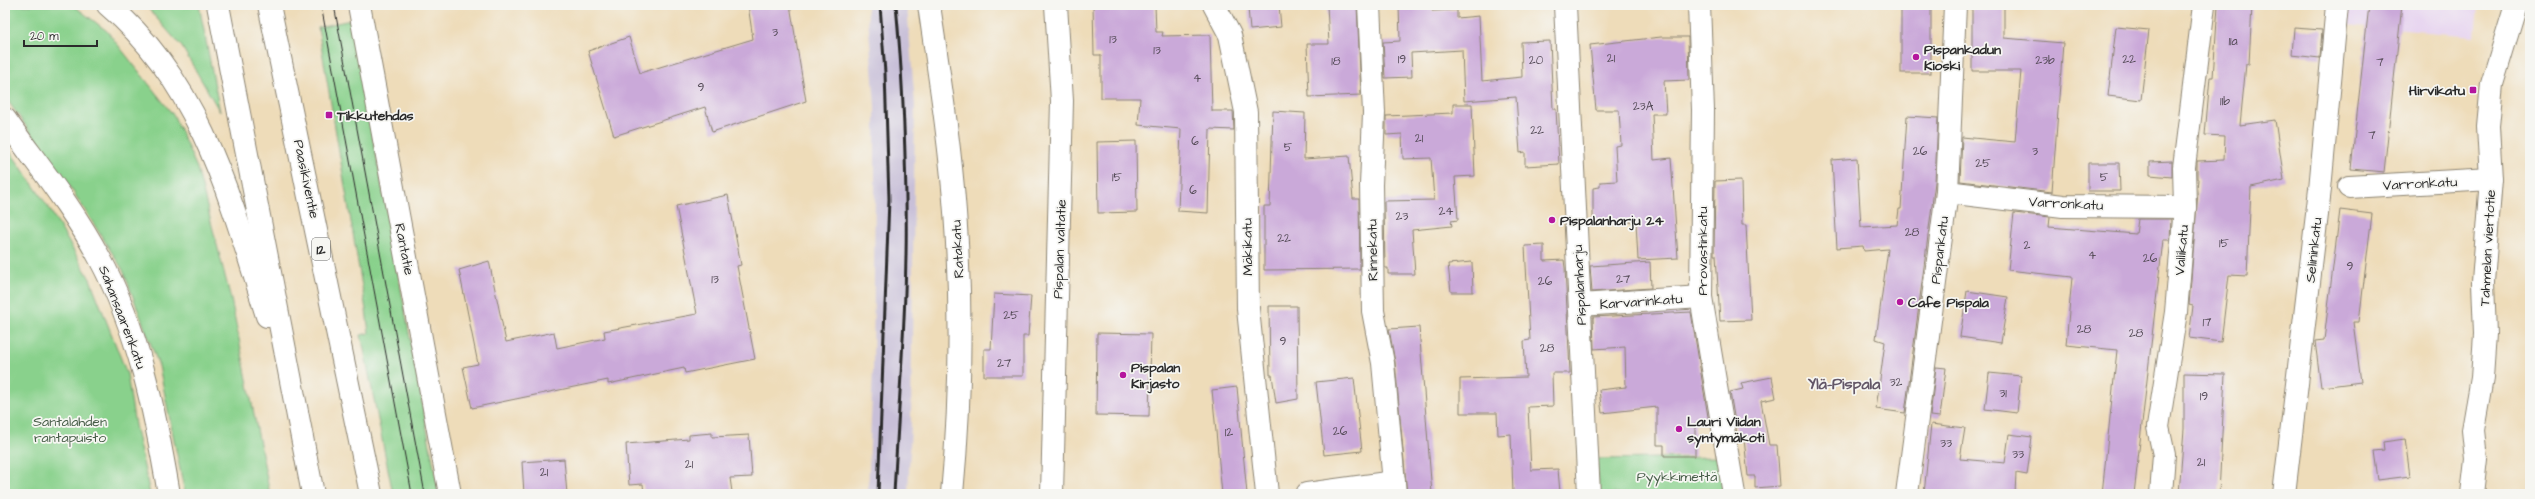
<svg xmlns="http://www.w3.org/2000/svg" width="2535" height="499" viewBox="0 0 2535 499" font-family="'Architects Daughter',sans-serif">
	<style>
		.built { fill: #e6d2f0 }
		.industrial { fill: #c8bfd8 }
		.green { fill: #89d18c; stroke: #5a7e5c }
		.building { fill: #caa9d9 }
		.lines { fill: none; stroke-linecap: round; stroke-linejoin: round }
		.minor-casing { stroke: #8c8472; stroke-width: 24 }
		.tertiary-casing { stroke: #8c8472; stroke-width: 24 }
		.secondary-casing { stroke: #8c8472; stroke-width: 24 }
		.trunk-casing { stroke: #8c8472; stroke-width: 24 }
		.minor { stroke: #fff; stroke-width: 22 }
		.tertiary { stroke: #fff; stroke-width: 22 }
		.secondary { stroke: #fff; stroke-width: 22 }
		.trunk { stroke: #fff; stroke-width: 22 }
		.tram { stroke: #2b2b2b; stroke-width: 1 }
		.rail { stroke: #2b2b2b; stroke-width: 3 }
		.poi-dot { fill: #b5179e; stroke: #f6f6f2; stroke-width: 1.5 }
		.labels { text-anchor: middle; stroke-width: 3.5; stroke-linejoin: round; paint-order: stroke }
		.number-label { font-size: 12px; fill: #534a56 }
		.shield { fill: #f6f6f2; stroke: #686867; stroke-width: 1 }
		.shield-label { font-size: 13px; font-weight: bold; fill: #2b2b2b }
		.poi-label { font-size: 14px; font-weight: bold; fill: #2b2b2b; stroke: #f6f6f2; text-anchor: start }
		.street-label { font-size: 14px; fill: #2b2b2b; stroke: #f6f6f2 }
		.park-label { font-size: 14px; fill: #475d48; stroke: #f6f6f2 }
		.quarter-label { font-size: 16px; font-weight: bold; fill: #635768; stroke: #f6f6f2 }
	</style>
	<rect width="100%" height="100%" fill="#f6f6f2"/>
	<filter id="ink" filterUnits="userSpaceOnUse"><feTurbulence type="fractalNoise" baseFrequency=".025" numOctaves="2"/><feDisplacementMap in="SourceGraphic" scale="8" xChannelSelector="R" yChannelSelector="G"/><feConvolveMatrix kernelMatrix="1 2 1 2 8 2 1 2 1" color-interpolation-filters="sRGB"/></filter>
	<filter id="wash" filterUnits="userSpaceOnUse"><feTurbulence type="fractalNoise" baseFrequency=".012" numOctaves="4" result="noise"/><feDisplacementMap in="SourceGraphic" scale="16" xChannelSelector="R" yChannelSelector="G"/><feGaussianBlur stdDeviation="0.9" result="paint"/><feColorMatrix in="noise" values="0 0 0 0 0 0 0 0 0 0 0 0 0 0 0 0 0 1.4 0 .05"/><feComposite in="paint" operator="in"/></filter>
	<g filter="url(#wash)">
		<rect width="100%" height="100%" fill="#eedcb9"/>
		<path class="built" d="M 2348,5 L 2478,5 L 2475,36 L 2346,25 Z"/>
		<path class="industrial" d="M 867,5 L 907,5 L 915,105 L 911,424 L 908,494 L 868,494 L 873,368 L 875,186 L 875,106 Z"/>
		<g class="green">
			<path d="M 5,5 L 73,5 L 107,31 L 174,116 L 197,168 L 231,299 L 270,494 L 185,494 L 159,366 L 123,270 L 72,190 L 5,97 Z"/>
			<path d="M 145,5 L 199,5 L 220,112 L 182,47 Z"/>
			<path d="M 351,20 L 439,494 L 393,494 L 361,335 L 369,333 L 366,310 L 318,27 Z"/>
			<path d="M 5,144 L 49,208 L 90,279 L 127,374 L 135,425 L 150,494 L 5,494 Z"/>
			<path d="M 1720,457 L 1725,494 L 1599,494 L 1597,459 Z"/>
		</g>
		<g id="blocks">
			<g class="building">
				<path d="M 748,5 L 790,5 L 806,101 L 712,132 L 705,107 L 614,136 L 588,51 L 629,37 L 640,73 L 753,39 Z"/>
				<path d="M 1093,5 L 1155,5 L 1156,32 L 1163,32 L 1162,36 L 1210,35 L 1212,111 L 1233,111 L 1234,130 L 1210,129 L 1208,213 L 1178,211 L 1181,129 L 1138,125 L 1140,98 L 1101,98 L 1101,55 L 1094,55 Z"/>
				<path d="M 1253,5 L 1279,5 L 1281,27 L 1250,30 L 1248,8 L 1253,8 Z"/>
				<path d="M 1327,5 L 1357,5 L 1361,95 L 1309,97 L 1307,44 L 1329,44 Z"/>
				<path d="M 1399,5 L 1431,5 L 1432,11 L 1457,10 L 1457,18 L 1479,16 L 1482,81 L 1522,77 L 1521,42 L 1550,41 L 1553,109 L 1556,109 L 1559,164 L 1525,166 L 1525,152 L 1520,153 L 1516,97 L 1464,101 L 1462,50 L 1411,53 L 1412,77 L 1385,78 L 1383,42 L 1400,41 Z"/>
				<rect x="1901" y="5" width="30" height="68"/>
				<path d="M 1972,5 L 2004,5 L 2004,38 L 2063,43 L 2052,192 L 1960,181 L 1962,137 L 2015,142 L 2021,71 L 1972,71 Z"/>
				<path d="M 2218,5 L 2252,5 L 2249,64 L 2246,64 L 2240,125 L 2275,120 L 2284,180 L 2251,187 L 2247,276 L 2229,275 L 2221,342 L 2189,338 L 2193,306 L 2189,305 L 2199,179 L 2197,179 L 2197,161 L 2224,160 L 2225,136 L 2205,135 L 2210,77 L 2213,77 Z"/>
				<path d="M 2369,5 L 2402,5 L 2384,172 L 2351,169 Z"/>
				<path d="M 2116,27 L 2149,30 L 2141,100 L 2108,96 Z"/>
				<path d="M 2294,28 L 2322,30 L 2320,58 L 2292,55 Z"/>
				<path d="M 1661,37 L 1688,37 L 1689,80 L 1664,81 L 1666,114 L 1652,114 L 1654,160 L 1671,158 L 1678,258 L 1638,260 L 1636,222 L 1593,224 L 1593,188 L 1600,187 L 1600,182 L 1617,181 L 1615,146 L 1621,145 L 1619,110 L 1596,110 L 1590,45 Z"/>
				<path d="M 1453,104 L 1472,104 L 1475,176 L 1455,177 L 1458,220 L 1451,221 L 1452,226 L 1412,230 L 1415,274 L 1388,274 L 1388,268 L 1385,268 L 1384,201 L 1434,200 L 1431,158 L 1403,159 L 1402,134 L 1386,135 L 1386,116 L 1453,113 Z"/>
				<path d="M 1273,111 L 1305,113 L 1304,159 L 1349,156 L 1353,199 L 1359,199 L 1360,269 L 1264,270 L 1264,206 L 1270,206 Z"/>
				<path d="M 1907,116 L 1938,118 L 1935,182 L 1905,413 L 1876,409 L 1885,342 L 1876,339 L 1888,249 L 1864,251 L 1863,246 L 1837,248 L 1832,160 L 1857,158 L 1861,227 L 1897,225 L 1899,209 L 1901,209 Z"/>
				<path d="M 1136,141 L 1137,212 L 1098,213 L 1097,142 Z"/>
				<path d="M 2172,161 L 2172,177 L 2150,175 L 2150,162 Z"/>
				<path d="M 2088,163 L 2119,163 L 2120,191 L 2088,191 Z"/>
				<path d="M 1741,180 L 1742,225 L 1746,225 L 1751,320 L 1720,321 L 1716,255 L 1714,255 L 1715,181 Z"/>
				<path d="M 728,195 L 741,265 L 737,266 L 755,359 L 685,373 L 684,368 L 608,384 L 608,380 L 472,408 L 463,367 L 478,364 L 459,270 L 489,261 L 506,342 L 554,332 L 557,348 L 605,338 L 604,331 L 697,314 L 676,206 Z"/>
				<path d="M 2340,210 L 2372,214 L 2359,322 L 2353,322 L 2361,382 L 2321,387 L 2315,341 L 2324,340 Z"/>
				<path d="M 2014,213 L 2050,217 L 2049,227 L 2136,234 L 2138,219 L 2171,219 L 2170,240 L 2163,240 L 2134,494 L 2102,494 L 2117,350 L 2066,345 L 2072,277 L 2008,270 Z"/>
				<path d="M 1544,245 L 1544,261 L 1564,260 L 1565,268 L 1570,373 L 1552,373 L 1553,406 L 1528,407 L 1531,470 L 1558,469 L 1560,493 L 1513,494 L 1511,434 L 1498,435 L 1497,413 L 1460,413 L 1460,379 L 1526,377 L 1524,341 L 1530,340 L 1525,246 Z"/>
				<path d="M 1472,262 L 1473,292 L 1451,292 L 1448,264 Z"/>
				<path d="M 1650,262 L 1651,288 L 1592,292 L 1590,266 Z"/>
				<path d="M 1967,291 L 2008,297 L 2001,343 L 1960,337 Z"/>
				<path d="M 994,294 L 1031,296 L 1028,336 L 1023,336 L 1023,376 L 984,376 L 984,349 L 991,349 Z"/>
				<path d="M 1269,306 L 1297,306 L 1298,399 L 1276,403 L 1272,375 L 1270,375 Z"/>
				<path d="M 1691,312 L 1709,423 L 1695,423 L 1695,456 L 1664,456 L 1664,445 L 1657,445 L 1657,407 L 1602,413 L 1599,390 L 1626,387 L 1625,347 L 1594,349 L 1593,317 Z"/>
				<path d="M 1419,327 L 1432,494 L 1407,494 L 1395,362 L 1389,329 Z"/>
				<path d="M 1097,333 L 1151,334 L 1149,416 L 1096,415 Z"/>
				<path d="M 1936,367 L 1946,368 L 1940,417 L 1930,416 Z"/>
				<path d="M 1989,373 L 2021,376 L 2017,413 L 1985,409 Z"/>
				<path d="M 2184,373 L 2225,374 L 2219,494 L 2179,494 L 2184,429 Z"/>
				<path d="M 1772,377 L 1776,398 L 1761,401 L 1769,445 L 1777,445 L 1780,486 L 1755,488 L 1755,476 L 1748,476 L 1744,439 L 1738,440 L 1730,392 L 1743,389 L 1741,383 Z"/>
				<path d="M 1354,378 L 1362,451 L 1324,455 L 1316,382 Z"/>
				<path d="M 1237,387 L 1247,494 L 1222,494 L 1212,390 Z"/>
				<path d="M 1931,424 L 1965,428 L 1960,459 L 2005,463 L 2009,434 L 2032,437 L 2027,475 L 2016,473 L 2015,494 L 1924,494 Z"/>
				<path d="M 712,433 L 712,437 L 749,435 L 752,477 L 730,478 L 732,492 L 644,494 L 643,484 L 629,485 L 626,444 L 689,439 L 689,435 Z"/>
				<path d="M 2405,439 L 2410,476 L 2378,480 L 2374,451 L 2384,450 L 2383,442 Z"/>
				<path d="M 564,459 L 567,494 L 524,494 L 522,462 Z"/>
			</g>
		</g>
	</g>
	<g filter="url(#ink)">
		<use href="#blocks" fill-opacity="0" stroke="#8c8472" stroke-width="1"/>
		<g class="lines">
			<defs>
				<g id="minor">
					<path d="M 359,5 L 450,494"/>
					<path d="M 929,5 C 939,74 950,143 955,212 C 962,306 961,400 952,494"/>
					<path d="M 1214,5 L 1230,35 L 1246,112 L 1248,309 L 1267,494"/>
					<path d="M 1369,5 L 1374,113 L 1371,185 L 1373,311 L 1383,363 L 1395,494"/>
					<path d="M 1565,5 L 1589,494"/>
					<path d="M 1699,5 L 1703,110 L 1701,297 L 1734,494"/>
					<path d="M 5,119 C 37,164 73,208 99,257 C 139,331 155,412 169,494"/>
					<path d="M 2349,187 L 2491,179"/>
					<path d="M 1947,192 L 2063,206 L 2185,207"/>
					<path d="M 1580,305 L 1701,297"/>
					<path d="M 1307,494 L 1394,482"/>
					<path d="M 1907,494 L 1947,192 L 1955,5"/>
					<path d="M 2161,494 L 2164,455 L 2158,427 L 2176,312 L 2185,207 L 2184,167 L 2204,5"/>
					<path d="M 2284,494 L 2320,189 L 2337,5"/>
				</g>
				<path id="tertiary" d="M 2472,494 L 2476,459 L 2473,430 L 2482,378 L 2485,334 L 2483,282 L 2491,179 L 2488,126 L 2492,84 L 2516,5"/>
				<path id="secondary" d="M 1052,494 L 1062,101 L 1056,5"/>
				<g id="trunk">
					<path d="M 108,5 C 202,84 232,204 267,316"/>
					<path d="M 218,5 L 313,494"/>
					<path d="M 269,5 L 371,494"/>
				</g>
			</defs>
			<use href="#minor" class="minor-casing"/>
			<use href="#tertiary" class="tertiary-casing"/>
			<use href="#secondary" class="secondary-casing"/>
			<use href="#trunk" class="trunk-casing"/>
			<use href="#minor" class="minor"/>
			<use href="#tertiary" class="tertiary"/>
			<use href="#secondary" class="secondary"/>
			<use href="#trunk" class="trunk"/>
			<g class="tram">
				<path d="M 321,5 L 412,494"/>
				<path d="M 334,5 L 425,494"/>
			</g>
			<g class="rail">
				<path d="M 878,494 L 889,199 L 885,73 L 880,5"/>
				<path d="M 894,494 C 899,396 908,297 906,198 C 905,134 902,69 896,5"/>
			</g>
		</g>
	</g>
	<g class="poi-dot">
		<circle cx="1916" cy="57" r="4"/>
		<rect x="2469" y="86" width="8" height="8" rx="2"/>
		<rect x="325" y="111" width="8" height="8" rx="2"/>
		<circle cx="1552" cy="220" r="4"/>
		<circle cx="1900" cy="302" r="4"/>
		<circle cx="1123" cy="375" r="4"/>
		<circle cx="1679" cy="429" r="4"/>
	</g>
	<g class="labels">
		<g class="number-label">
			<text x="775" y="36">3</text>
			<text x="1113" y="43">13</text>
			<text x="2233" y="45">11a</text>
			<text x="1157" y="54">13</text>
			<text x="1611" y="62">21</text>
			<text x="1402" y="63">19</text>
			<text x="2129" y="63">22</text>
			<text x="1536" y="64">20</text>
			<text x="2045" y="64">23b</text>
			<text x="1336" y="65">18</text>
			<text x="2380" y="66">7</text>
			<text x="1197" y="82">4</text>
			<text x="701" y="91">9</text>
			<text x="2225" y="105">11b</text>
			<text x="1643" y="110">23A</text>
			<text x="1537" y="134">22</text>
			<text x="2372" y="139">7</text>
			<text x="1419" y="142">21</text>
			<text x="1195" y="145">6</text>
			<text x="1288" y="151">5</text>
			<text x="1920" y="155">26</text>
			<text x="2035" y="155">3</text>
			<text x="1983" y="167">25</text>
			<text x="1117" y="181">15</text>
			<text x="2104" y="181">5</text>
			<text x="1193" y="194">6</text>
			<text x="1446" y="215">24</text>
			<text x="1402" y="220">23</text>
			<text x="1912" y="236">28</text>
			<text x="1284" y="242">22</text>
			<text x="2224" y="247">15</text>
			<text x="2027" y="249">2</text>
			<text x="2092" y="259">4</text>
			<text x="2150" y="262">26</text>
			<text x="2350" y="270">9</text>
			<text x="715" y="283">13</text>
			<text x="1623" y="283">27</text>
			<text x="1545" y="285">26</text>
			<text x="1011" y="319">25</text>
			<text x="2207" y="326">17</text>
			<text x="2084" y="333">28</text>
			<text x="2136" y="337">28</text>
			<text x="1283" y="345">9</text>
			<text x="1547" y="352">28</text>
			<text x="1004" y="367">27</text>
			<text x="1896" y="386">32</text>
			<text x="2003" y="397">31</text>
			<text x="2204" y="400">19</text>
			<text x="1340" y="435">26</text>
			<text x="1229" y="436">12</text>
			<text x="1946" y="447">33</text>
			<text x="2018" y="458">33</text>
			<text x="2201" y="466">21</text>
			<text x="689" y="468">21</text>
			<text x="544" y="476">21</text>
		</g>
		<rect class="shield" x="312" y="238" width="18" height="22" rx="3"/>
		<g class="shield-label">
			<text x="321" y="254">12</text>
		</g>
		<g class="poi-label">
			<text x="1924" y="54">Pispankadun<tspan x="1924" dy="16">Kioski</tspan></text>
			<text x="2465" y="95" text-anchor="end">Hirvikatu</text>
			<text x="337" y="120">Tikkutehdas</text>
			<text x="1560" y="225">Pispalanharju 24</text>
			<text x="1908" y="307">Cafe Pispala</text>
			<text x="1131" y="372">Pispalan<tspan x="1131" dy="16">Kirjasto</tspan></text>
			<text x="1687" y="426">Lauri Viidan<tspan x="1687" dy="16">syntymäkoti</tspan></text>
		</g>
		<g class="street-label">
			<text transform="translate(307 179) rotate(78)" y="5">Paasikiventie</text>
			<text transform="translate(2420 183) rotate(-3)" y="5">Varronkatu</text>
			<text transform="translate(2066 203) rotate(3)" y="5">Varronkatu</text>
			<text transform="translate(1247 247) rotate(-91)" y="5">Mäkikatu</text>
			<text transform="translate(2487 248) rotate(-87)" y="5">Tahmelan viertotie</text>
			<text transform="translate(405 249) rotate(79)" y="5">Rantatie</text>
			<text transform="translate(957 249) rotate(-93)" y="5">Ratakatu</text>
			<text transform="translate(1059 249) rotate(-88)" y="5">Pispalan valtatie</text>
			<text transform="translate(1372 250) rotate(-91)" y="5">Rinnekatu</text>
			<text transform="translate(1939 250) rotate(-83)" y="5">Pispankatu</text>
			<text transform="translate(2181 250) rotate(-85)" y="5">Vallikatu</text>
			<text transform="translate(2313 250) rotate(-84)" y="5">Selininkatu</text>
			<text transform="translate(1702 251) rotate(-90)" y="5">Provastinkatu</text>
			<text transform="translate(1579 285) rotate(-93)" y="5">Pispalanharju</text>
			<text transform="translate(1641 301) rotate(-4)" y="5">Karvarinkatu</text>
			<text transform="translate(123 317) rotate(69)" y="5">Sahansaarenkatu</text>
		</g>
		<g class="park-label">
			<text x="70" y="426">Santalahden<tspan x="70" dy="16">rantapuisto</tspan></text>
			<text x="1677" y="481">Pyykkimettä</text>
		</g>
		<g class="quarter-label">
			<text x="1844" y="389">Ylä-Pispala</text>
		</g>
	</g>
	<rect width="2535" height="499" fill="none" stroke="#f6f6f2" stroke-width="20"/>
	<path d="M24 40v6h73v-6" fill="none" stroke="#2b2b2b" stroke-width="2"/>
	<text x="30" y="40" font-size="12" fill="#2b2b2b" stroke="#f6f6f2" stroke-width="3" paint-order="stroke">20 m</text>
</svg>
